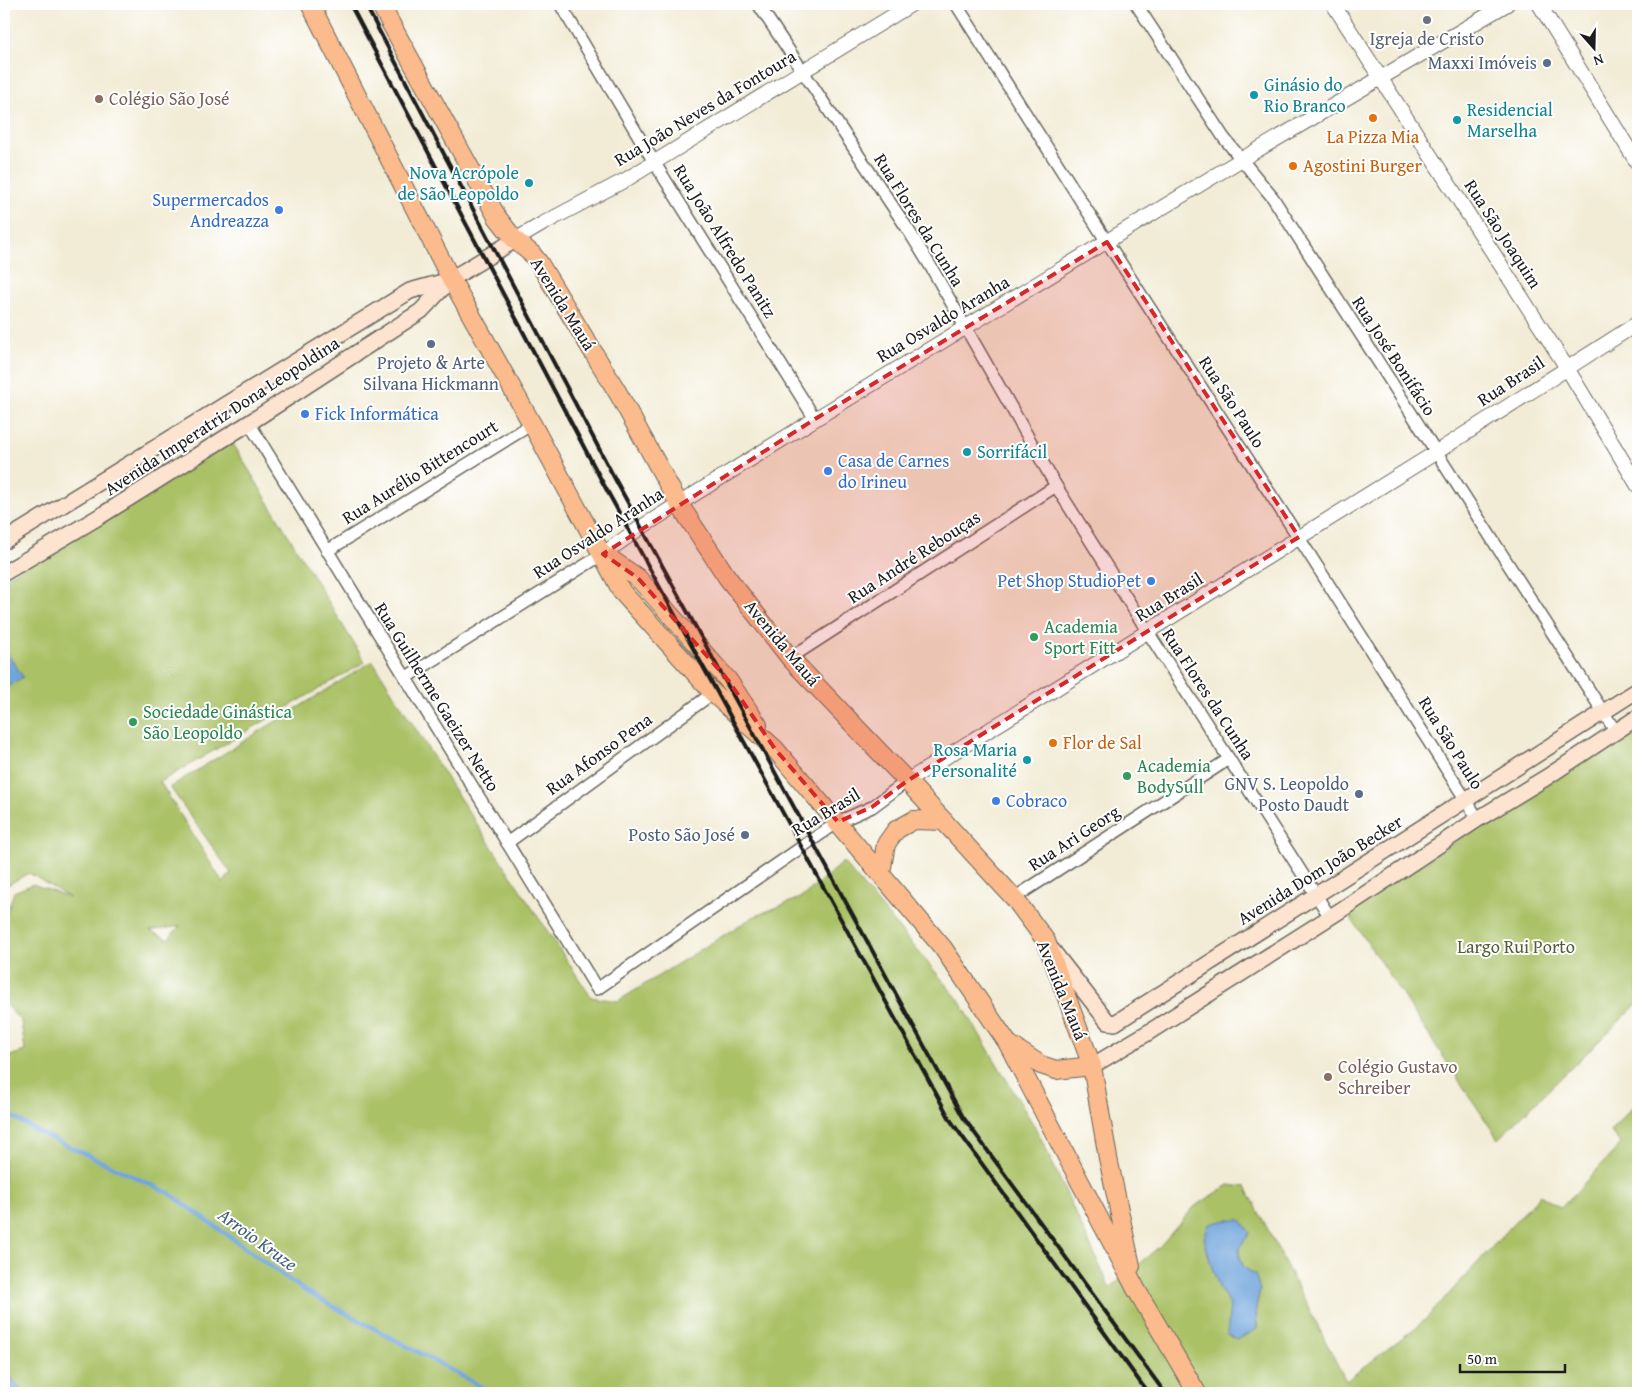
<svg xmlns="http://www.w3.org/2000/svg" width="1642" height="1397" viewBox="0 0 1642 1397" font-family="'Gentium Book Plus',serif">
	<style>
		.green { fill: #aac166; stroke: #636e41; fill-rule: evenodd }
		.water { fill: #70a4dc; stroke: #46607c }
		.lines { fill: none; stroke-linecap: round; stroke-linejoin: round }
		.stream { stroke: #70a4dc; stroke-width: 4.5 }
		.minor-casing { stroke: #67655d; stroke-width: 14 }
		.tertiary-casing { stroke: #67655d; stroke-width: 16 }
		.secondary-casing { stroke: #67655d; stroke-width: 18 }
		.primary-casing { stroke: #67655d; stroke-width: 20 }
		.minor { stroke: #fff; stroke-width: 11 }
		.tertiary { stroke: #fff; stroke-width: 14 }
		.secondary { stroke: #fde4d1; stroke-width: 15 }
		.primary { stroke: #fbbb8c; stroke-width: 18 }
		.rail { stroke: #1c1c1c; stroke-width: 4 }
		.marked { fill: #d62828; fill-opacity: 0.2; stroke: #d62828; stroke-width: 4; stroke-dasharray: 10 6; stroke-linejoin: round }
		.worship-dot { fill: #6b7280; stroke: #fff; stroke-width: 2 }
		.service-dot { fill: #5c6f8a; stroke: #fff; stroke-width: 2 }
		.culture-dot { fill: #0f9aa8; stroke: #fff; stroke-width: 2 }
		.education-dot { fill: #8d6e63; stroke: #fff; stroke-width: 2 }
		.food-dot { fill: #e8710a; stroke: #fff; stroke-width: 2 }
		.shop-dot { fill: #3f7fe0; stroke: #fff; stroke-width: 2 }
		.leisure-dot { fill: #2e9e5b; stroke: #fff; stroke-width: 2 }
		.labels { text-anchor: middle; stroke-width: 4; stroke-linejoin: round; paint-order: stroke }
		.worship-label { font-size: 18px; fill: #5b616d; stroke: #fff }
		.service-label { font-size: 18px; fill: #4e5e75; stroke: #fff; text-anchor: end }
		.culture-label { font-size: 18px; fill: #0d838f; stroke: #fff; text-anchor: start }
		.education-label { font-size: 18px; fill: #785e54; stroke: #fff; text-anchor: start }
		.street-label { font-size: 18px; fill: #1c1c1c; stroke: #fff }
		.food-label { font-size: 18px; fill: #c56008; stroke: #fff; text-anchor: start }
		.shop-label { font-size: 18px; fill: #366cbe; stroke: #fff; text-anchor: start }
		.leisure-label { font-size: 18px; fill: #27864d; stroke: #fff; text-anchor: start }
		.park-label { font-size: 18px; fill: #555e3a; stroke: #fff }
		.water-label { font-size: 19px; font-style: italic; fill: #46607c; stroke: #fff }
	</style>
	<rect width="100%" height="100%" fill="#fff"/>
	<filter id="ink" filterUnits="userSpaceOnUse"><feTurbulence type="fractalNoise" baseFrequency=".02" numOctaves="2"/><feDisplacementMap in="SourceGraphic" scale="10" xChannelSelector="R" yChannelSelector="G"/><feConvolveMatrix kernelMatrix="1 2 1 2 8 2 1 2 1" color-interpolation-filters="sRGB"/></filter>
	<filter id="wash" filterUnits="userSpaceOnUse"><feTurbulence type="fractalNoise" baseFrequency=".0096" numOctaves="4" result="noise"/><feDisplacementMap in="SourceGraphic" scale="20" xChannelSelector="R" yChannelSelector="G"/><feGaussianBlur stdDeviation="1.12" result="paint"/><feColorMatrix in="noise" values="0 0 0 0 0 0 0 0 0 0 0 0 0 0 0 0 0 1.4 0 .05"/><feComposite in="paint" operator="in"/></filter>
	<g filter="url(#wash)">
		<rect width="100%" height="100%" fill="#f2ecd6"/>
		<g class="green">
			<path d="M 232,442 L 365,662 L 160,782 L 223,883 L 231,873 L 170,787 L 373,661 L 451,785 L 591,997 L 618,1001 L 753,917 L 802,897 L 843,862 L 959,1000 L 1039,1134 L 1110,1288 L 1160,1246 L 1195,1206 L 1229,1185 L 1246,1187 L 1346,1381 L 1424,1321 L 1540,1195 L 1561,1208 L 1621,1144 L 1610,1131 L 1638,1102 L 1638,1393 L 25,1393 L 4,1370 L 4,1058 L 25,1051 L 21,1021 L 4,1003 L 4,921 L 14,892 L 33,884 L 70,898 L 29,873 L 4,887 L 4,579 ZM 180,926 L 168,939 L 150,931 ZM 1204,1238 L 1239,1248 C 1241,1263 1241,1267 1255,1274 L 1260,1290 L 1256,1307 L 1257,1329 L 1228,1334 L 1230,1305 L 1219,1287 L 1211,1265 Z"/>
			<path d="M 1638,724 L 1638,1003 L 1498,1139 L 1347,912 Z"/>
		</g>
		<g class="water">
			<path d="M 4,648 L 23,677 L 4,689 Z"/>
			<path d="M 1226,1220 L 1241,1220 L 1250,1233 L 1239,1248 C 1240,1263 1241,1267 1255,1274 L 1260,1290 L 1256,1307 L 1257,1329 L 1237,1340 L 1227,1334 L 1230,1305 L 1219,1287 L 1211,1265 L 1204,1238 L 1209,1224 Z"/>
			<path d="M 4,1370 L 25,1393 L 4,1393 Z"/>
		</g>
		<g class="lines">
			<path class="stream" d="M 4,1111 L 36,1131 L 169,1193 L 305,1291 L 493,1393"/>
		</g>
	</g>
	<g filter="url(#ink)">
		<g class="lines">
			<defs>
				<g id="minor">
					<path d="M 560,4 L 654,162 L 815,419"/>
					<path d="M 758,4 L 907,228 L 931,267 L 1056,486 L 1153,640 L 1330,917"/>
					<path d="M 956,4 L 1107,242 L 1308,552 L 1478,819"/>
					<path d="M 1136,4 L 1224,138 L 1273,198 L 1616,732"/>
					<path d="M 249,423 L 597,989 L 838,822 L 872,807 L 907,781"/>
					<path d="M 327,551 L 532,424"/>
					<path d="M 790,658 L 1056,486"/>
					<path d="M 405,678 L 603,554"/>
					<path d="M 507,843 L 713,693"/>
					<path d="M 1014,898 L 1229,759"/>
				</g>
				<g id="tertiary">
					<path d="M 1333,4 L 1567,368 L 1638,486"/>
					<path d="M 1539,4 L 1638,164"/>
					<path d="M 515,240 L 544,223 L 627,179 L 912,4"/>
					<path d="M 603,554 L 640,528 L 815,419 L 1242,159 L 1507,4"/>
					<path d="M 907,781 L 1435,453 L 1638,323"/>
				</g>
				<g id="secondary">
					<path d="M 4,541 L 410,291 L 450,280"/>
					<path d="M 4,573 L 102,515 L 249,423 L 421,311 L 451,279 L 515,240"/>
					<path d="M 1052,950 L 1108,1022 L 1115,1023 L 1638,690"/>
					<path d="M 1092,1066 L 1149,1032 L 1341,910 L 1478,819 L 1547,777 L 1638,717"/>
				</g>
				<g id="primary">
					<path d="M 310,4 L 451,279 L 532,424 L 622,592 L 713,693 L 775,749 L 943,948 L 1007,1042 L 1136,1289 L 1197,1393"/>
					<path d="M 380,4 L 497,217 L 515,240 L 532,254 L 539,263 L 618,393 L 679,504 L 727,577 L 790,658 L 907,781 L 1014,898 L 1046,941 L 1092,1066 L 1108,1158 L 1131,1266"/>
					<path d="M 606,556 L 638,578 L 728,680 L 758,725"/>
					<path d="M 881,873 L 886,844 L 896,830 L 914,820 L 944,821"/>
					<path d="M 1009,1044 L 1041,1065 L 1056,1070 L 1092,1066"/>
				</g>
			</defs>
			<use href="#minor" class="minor-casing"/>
			<use href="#tertiary" class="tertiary-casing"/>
			<use href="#secondary" class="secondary-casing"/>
			<use href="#primary" class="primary-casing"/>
			<use href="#minor" class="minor"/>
			<use href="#tertiary" class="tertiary"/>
			<use href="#secondary" class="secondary"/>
			<use href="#primary" class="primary"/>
			<g class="rail">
				<path d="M 350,4 L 604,485 L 951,1121 L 1148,1393"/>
				<path d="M 365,4 L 615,479 L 963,1117 L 1165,1393"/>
			</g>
		</g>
	</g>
	<path class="marked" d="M 1107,242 L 1299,537 L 907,781 L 872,807 L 838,822 L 775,749 L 728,680 L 638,578 L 603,554 L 815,419 Z"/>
	<circle class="worship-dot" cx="1427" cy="20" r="5"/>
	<g class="service-dot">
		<circle cx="1547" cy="63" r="5"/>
		<circle cx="431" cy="344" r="5"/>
		<circle cx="1359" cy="794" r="5"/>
		<circle cx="745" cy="835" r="5"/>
	</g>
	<g class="culture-dot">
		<circle cx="1254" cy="95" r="5"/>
		<circle cx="1457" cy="120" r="5"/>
		<circle cx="529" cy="183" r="5"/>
		<circle cx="967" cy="452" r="5"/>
		<circle cx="1027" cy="760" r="5"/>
	</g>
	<g class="education-dot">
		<circle cx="99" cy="99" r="5"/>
		<circle cx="1328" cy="1077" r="5"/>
	</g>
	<g class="food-dot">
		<circle cx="1373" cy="118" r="5"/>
		<circle cx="1293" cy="166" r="5"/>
		<circle cx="1053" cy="743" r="5"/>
	</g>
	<g class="shop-dot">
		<circle cx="279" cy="210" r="5"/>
		<circle cx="305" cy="414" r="5"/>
		<circle cx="828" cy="471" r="5"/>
		<circle cx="1151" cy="581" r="5"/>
		<circle cx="996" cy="801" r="5"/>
	</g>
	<g class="leisure-dot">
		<circle cx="1034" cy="637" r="5"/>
		<circle cx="133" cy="722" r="5"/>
		<circle cx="1127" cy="776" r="5"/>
	</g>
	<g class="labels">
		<g class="worship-label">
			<text x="1427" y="45">Igreja de Cristo</text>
		</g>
		<g class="service-label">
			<text x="1537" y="69">Maxxi Imóveis</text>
			<text x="431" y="369" text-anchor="middle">Projeto &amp; Arte<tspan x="431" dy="21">Silvana Hickmann</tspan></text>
			<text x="1349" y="790">GNV S. Leopoldo<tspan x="1349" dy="21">Posto Daudt</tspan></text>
			<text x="735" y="841">Posto São José</text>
		</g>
		<g class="culture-label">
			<text x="1264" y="91">Ginásio do<tspan x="1264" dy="21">Rio Branco</tspan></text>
			<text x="1467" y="116">Residencial<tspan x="1467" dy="21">Marselha</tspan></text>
			<text x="519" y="179" text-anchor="end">Nova Acrópole<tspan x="519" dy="21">de São Leopoldo</tspan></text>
			<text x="977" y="458">Sorrifácil</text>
			<text x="1017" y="756" text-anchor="end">Rosa Maria<tspan x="1017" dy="21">Personalité</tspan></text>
		</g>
		<g class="education-label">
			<text x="109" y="105">Colégio São José</text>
			<text x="1338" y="1073">Colégio Gustavo<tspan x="1338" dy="21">Schreiber</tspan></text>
		</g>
		<g class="street-label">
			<text transform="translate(705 108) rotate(-31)" y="6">Rua João Neves da Fontoura</text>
			<text transform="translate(919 220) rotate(58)" y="6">Rua Flores da Cunha</text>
			<text transform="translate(1503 234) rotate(57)" y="6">Rua São Joaquim</text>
			<text transform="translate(725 241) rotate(58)" y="6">Rua João Alfredo Panitz</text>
			<text transform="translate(563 304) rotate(58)" y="6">Avenida Mauá</text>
			<text transform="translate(943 319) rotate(-31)" y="6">Rua Osvaldo Aranha</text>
			<text transform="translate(1394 356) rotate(57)" y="6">Rua José Bonifácio</text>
			<text transform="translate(1511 381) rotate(-33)" y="6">Rua Brasil</text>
			<text transform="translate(1232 402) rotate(57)" y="6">Rua São Paulo</text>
			<text transform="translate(222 416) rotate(-33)" y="6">Avenida Imperatriz Dona Leopoldina</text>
			<text transform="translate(420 472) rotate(-32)" y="6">Rua Aurélio Bittencourt</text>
			<text transform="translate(598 533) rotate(-33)" y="6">Rua Osvaldo Aranha</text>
			<text transform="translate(914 557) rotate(-33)" y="6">Rua André Rebouças</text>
			<text transform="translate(1169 597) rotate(-32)" y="6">Rua Brasil</text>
			<text transform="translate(782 643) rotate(50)" y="6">Avenida Mauá</text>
			<text transform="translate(1208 694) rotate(57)" y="6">Rua Flores da Cunha</text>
			<text transform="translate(437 697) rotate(58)" y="6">Rua Guilherme Gaeizer Netto</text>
			<text transform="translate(1451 743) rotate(58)" y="6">Rua São Paulo</text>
			<text transform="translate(599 754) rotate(-36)" y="6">Rua Afonso Pena</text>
			<text transform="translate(826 812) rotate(-31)" y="6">Rua Brasil</text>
			<text transform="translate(1074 838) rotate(-33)" y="6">Rua Ari Georg</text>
			<text transform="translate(1320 870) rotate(-32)" y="6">Avenida Dom João Becker</text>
			<text transform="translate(1062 990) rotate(68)" y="6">Avenida Mauá</text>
		</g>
		<g class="food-label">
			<text x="1373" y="143" text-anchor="middle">La Pizza Mia</text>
			<text x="1303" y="172">Agostini Burger</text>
			<text x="1063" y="749">Flor de Sal</text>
		</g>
		<g class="shop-label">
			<text x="269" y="206" text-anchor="end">Supermercados<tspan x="269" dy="21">Andreazza</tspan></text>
			<text x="315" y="420">Fick Informática</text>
			<text x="838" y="467">Casa de Carnes<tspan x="838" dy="21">do Irineu</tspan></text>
			<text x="1141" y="587" text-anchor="end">Pet Shop StudioPet</text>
			<text x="1006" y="807">Cobraco</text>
		</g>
		<g class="leisure-label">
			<text x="1044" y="633">Academia<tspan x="1044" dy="21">Sport Fitt</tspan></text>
			<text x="143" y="718">Sociedade Ginástica<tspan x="143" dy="21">São Leopoldo</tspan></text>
			<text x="1137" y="772">Academia<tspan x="1137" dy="21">BodySull</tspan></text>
		</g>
		<g class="park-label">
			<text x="1516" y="953">Largo Rui Porto</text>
		</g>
		<g class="water-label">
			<text transform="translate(258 1239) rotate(36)" y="7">Arroio Kruze</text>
		</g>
	</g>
	<rect width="1642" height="1397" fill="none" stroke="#fff" stroke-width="20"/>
	<g transform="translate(1594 48) rotate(160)" stroke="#ffffff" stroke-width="4" paint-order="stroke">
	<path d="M0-4L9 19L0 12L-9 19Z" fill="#1c1c1c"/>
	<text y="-8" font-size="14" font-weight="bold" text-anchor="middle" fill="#1c1c1c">N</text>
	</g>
	<path d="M1460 1364v8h105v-8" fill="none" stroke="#1c1c1c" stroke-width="2.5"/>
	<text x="1467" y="1364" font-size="15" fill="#1c1c1c" stroke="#ffffff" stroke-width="4" paint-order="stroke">50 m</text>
</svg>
